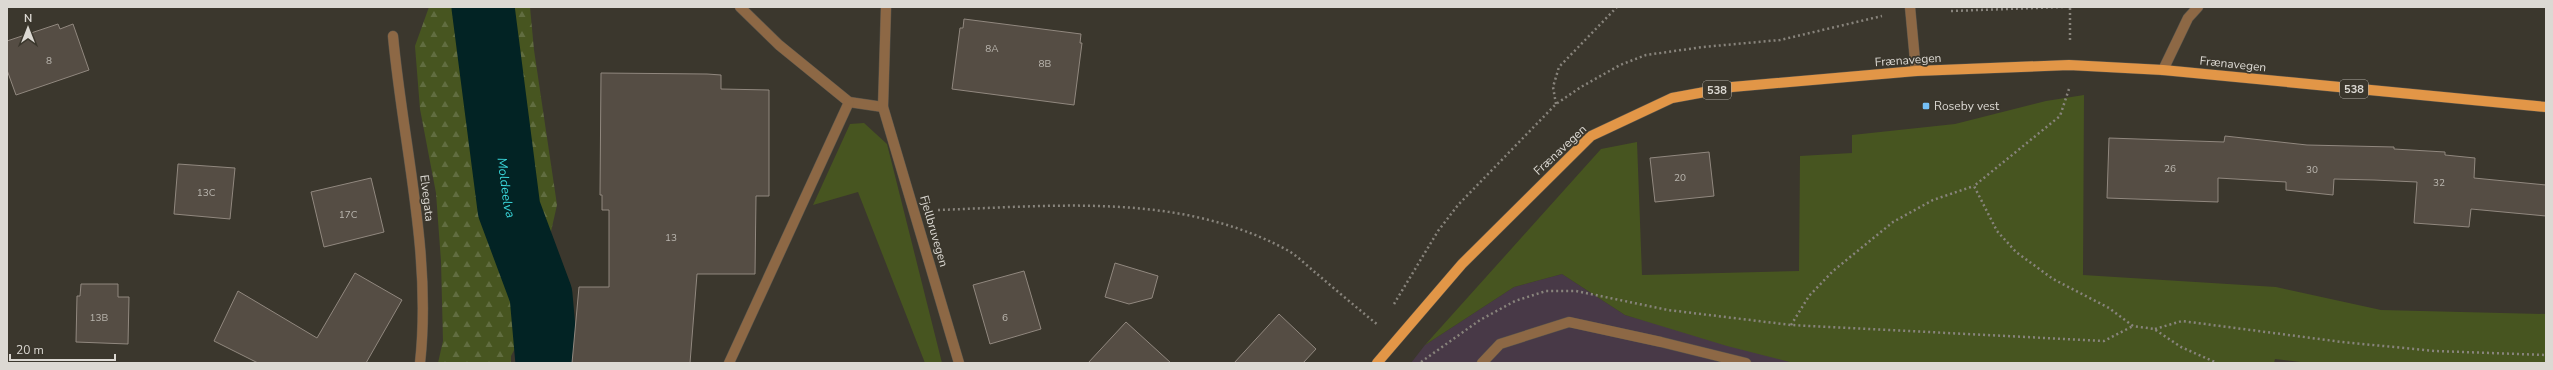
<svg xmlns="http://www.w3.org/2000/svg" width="2553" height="370" viewBox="0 0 2553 370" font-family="'Nunito Sans',sans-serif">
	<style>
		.commercial { fill: #483947 }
		.grass { fill: #475520 }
		.forest { fill: url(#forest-firs) }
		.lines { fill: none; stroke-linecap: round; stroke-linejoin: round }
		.river { stroke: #022324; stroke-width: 63 }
		.building { fill: #554d44; stroke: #91887f }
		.minor-casing { stroke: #58544b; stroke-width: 11 }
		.major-casing { stroke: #58544b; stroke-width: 11 }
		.path { stroke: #88847c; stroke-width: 2.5; stroke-dasharray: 2 3; stroke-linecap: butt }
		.minor { stroke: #8d6845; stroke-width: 10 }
		.major { stroke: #e29647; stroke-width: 10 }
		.poi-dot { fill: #75c0f6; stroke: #3b372d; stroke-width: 1.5 }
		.labels { text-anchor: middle; stroke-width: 3.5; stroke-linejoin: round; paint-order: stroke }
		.number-label { font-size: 10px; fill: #bab6af }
		.shield { fill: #3b372d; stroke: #aca8a1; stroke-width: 1 }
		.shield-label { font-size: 11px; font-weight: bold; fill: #dcd9d3 }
		.street-label { font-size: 12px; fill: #dcd9d3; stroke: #3b372d }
		.poi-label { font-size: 12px; fill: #dcd9d3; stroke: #3b372d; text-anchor: start }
		.water-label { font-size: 13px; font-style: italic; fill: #3ad6da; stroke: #3b372d }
	</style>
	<defs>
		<pattern id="forest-firs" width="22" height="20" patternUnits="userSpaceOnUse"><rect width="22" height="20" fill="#475520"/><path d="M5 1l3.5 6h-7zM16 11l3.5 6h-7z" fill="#616d40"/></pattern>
	</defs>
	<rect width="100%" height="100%" fill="#3b372d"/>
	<path class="commercial" d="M 1562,274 L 1625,315 L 1795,363 L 1411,363 L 1425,345 L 1514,287 Z"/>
	<g class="grass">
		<path d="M 2084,95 L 2083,275 L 2276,287 L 2381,310 L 2546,314 L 2546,363 L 2309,363 L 2275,359 L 2274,363 L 1794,363 L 1727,346 L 1625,315 L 1562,274 L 1514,287 L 1425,345 L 1601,149 L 1637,142 L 1642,275 L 1799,271 L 1800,156 L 1852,153 L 1852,135 L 1955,124 L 2046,101 Z"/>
		<path d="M 864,123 L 887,144 L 942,363 L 925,363 L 858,192 L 813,205 L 850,124 Z"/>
	</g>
	<path class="forest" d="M 429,7 L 530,7 L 534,50 L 557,205 L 532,315 L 511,356 L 511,363 L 438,363 L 443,341 L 441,261 L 436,193 L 420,109 L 415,46 Z"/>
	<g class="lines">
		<path class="river" id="s1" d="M 483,7 L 509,209 L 541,295 L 547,363"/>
	</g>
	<g class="building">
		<path d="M 964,19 L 1081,34 L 1080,43 L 1082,43 L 1074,105 L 952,89 L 960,28 L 963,28 Z"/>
		<path d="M 58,24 L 60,29 L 73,24 L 89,70 L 16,95 L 7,70 L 7,41 Z"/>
		<path d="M 601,73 L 707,74 L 721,75 L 721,89 L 769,90 L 769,196 L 756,196 L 755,274 L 697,274 L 690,363 L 572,363 L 579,287 L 609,287 L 609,210 L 602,210 L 602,195 L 600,195 Z"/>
		<path d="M 2225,136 L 2307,145 L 2394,147 L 2394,149 L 2445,152 L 2445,155 L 2475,158 L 2474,178 L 2546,185 L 2546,216 L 2471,209 L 2469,227 L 2414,223 L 2417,182 L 2374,180 L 2334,179 L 2333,195 L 2286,190 L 2286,182 L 2218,178 L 2218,202 L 2107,198 L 2109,138 L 2224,142 Z"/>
		<path d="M 1709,152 L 1714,196 L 1655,202 L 1650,158 Z"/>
		<path d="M 178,164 L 235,168 L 230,219 L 174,214 Z"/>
		<path d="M 371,178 L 384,232 L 324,247 L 311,192 Z"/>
		<path d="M 1115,263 L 1158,276 L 1152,298 L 1129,304 L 1105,297 Z"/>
		<path d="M 1024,271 L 1041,329 L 990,344 L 973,285 Z"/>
		<path d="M 355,273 L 402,300 L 366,363 L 258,363 L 214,341 L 238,291 L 317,338 Z"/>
		<path d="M 81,284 L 118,284 L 118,297 L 129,297 L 128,344 L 76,342 L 77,296 L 80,296 Z"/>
		<path d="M 1279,314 L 1316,349 L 1303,363 L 1234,363 Z"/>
		<path d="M 1126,322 L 1171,363 L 1088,363 Z"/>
	</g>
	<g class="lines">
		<defs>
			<g id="minor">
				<path d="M 740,7 L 779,45 L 849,102 L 883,107"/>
				<path d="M 886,7 L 883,107 L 959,363"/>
				<path d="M 1910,7 L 1916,71"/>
				<path d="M 393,36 C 403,145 432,253 420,363"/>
				<path d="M 2163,70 L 2188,18 L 2198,7"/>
				<path d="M 729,363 L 849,102"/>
				<path d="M 1482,363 L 1500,344 L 1569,322 L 1661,342 L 1746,363"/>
			</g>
			<path id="major" d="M 1377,363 L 1462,264 L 1591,136 L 1672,98 L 1732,87 L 1916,71 L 2069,65 L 2163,70 L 2546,107"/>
		</defs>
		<use href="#minor" class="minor-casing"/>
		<use href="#major" class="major-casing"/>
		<g class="path">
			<path d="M 1951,11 L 2063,7"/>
			<path d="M 2070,40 L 2070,7"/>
			<path d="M 2069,89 L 2060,116 L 1974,186 L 1997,231 L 2016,252 L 2053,279 L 2109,308 L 2133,326 L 2154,329 L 2181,347 L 2217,363"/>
			<path d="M 1556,104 L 1553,87 L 1559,67 L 1617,7"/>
			<path d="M 938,210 C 1056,206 1180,192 1287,250 C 1298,256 1307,266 1316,273 C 1336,290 1357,308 1378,325"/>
			<path d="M 1394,304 L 1438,231 L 1458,205 L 1556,104 L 1581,87 L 1620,65 L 1646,55 L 1703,47 L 1780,40 L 1882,16"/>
			<path d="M 1791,325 L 1809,296 L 1833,271 L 1893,222 L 1933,200 L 1974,186"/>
			<path d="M 2155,329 L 2182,321 L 2342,342 L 2435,351 L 2546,355"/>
			<path d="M 1421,362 L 1480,320 L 1515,301 L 1546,291 L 1576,291 L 1668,310 L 1791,325 L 2104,341 L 2133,326"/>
		</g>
		<use href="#minor" class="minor"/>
		<use href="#major" class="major"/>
	</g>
	<rect class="poi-dot" x="1922" y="102" width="8" height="8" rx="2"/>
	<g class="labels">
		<g class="number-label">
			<text x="992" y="52">8A</text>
			<text x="49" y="64">8</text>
			<text x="1045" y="67">8B</text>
			<text x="2170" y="172">26</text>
			<text x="2312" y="173">30</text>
			<text x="1680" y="181">20</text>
			<text x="2439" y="186">32</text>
			<text x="206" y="196">13C</text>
			<text x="348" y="218">17C</text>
			<text x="671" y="241">13</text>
			<text x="99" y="321">13B</text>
			<text x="1005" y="321">6</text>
		</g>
		<g class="shield">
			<rect x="2340" y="80" width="28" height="18" rx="3"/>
			<rect x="1703" y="81" width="28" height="18" rx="3"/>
		</g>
		<g class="shield-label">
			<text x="2354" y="93">538</text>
			<text x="1717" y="94">538</text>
		</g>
		<g class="street-label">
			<text transform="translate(1908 60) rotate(-4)" y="4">Frænavegen</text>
			<text transform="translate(2233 64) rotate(6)" y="4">Frænavegen</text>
			<text transform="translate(1560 150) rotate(-43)" y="4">Frænavegen</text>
			<text transform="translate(427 198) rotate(83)" y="4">Elvegata</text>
			<text transform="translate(934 231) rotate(74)" y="4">Fjellbruvegen</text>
		</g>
		<g class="poi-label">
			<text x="1934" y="110">Roseby vest</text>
		</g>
		<g class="water-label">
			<text dy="5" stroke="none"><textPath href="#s1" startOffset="182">Moldeelva</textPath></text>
		</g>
	</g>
	<rect width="2553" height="370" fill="none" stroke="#dcd9d3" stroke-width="16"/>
	<g transform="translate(28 28)" stroke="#3b372d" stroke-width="3" paint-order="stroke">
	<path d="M0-3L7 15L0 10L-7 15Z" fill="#dcd9d3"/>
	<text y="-6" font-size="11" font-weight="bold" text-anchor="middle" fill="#dcd9d3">N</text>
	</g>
	<path d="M10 354v6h105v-6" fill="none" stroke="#dcd9d3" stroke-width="2"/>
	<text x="16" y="354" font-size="12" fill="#dcd9d3" stroke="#3b372d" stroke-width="3" paint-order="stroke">20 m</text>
</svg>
